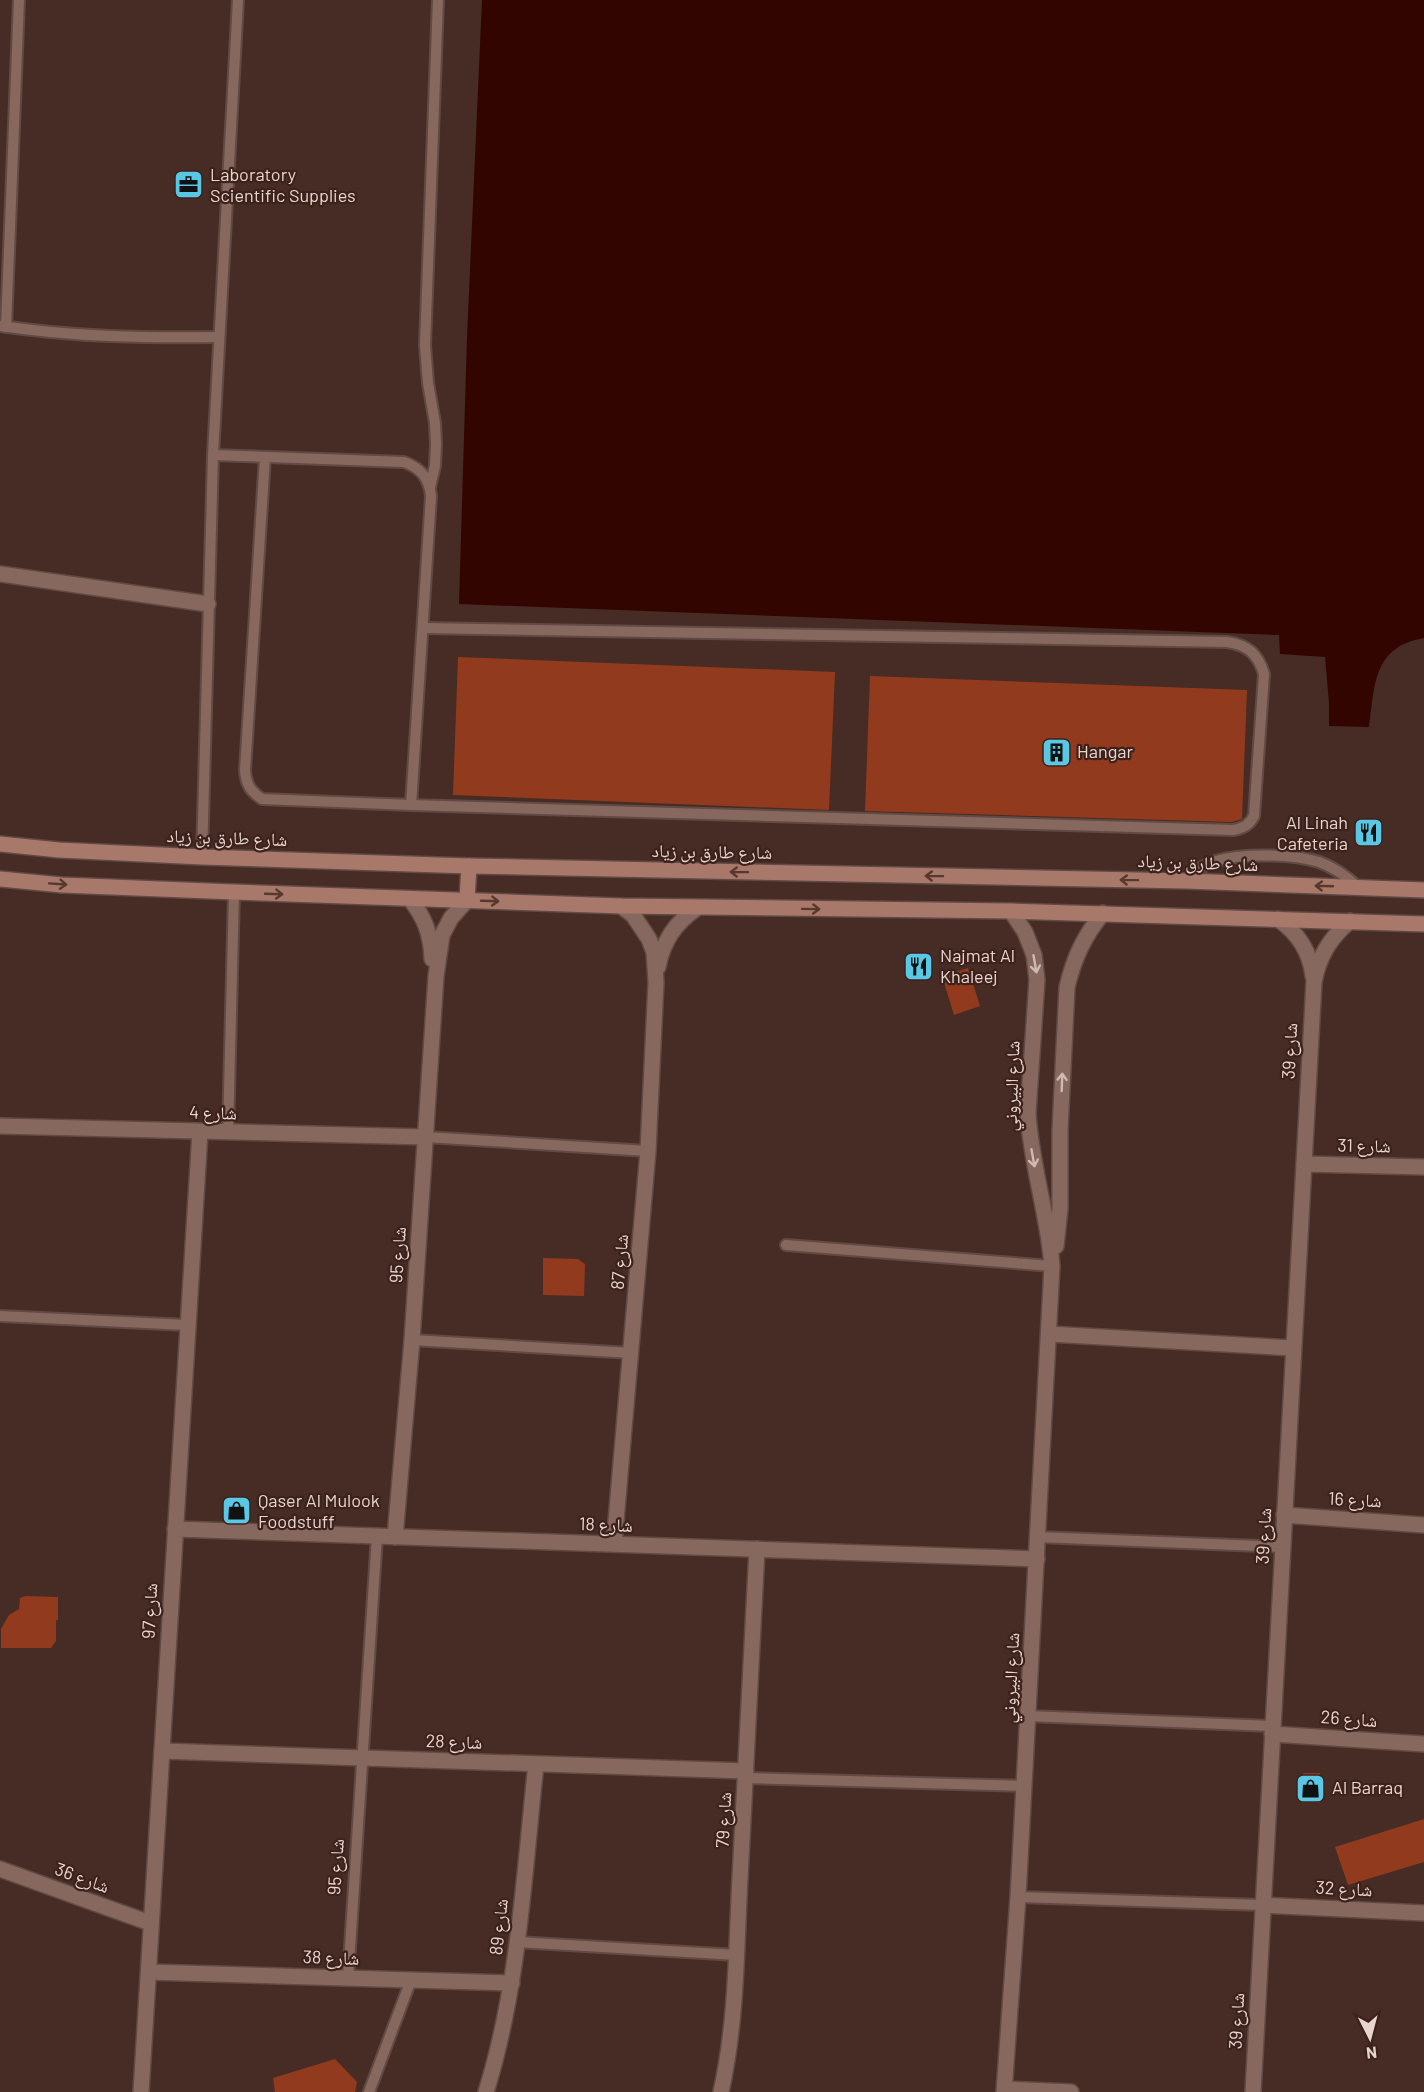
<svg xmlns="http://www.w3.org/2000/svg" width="1424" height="2092" viewBox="0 0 1424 2092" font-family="Barlow,'Noto Naskh Arabic',sans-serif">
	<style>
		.water { fill: #320500 }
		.building { fill: #923a1e }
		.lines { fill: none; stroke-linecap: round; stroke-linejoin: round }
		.service-casing { stroke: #604a43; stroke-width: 14 }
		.minor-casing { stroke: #604a43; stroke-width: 18 }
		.secondary-casing { stroke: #604a43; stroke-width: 18 }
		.service { stroke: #87685f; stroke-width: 10 }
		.minor { stroke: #87685f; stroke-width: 15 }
		.secondary { stroke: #a8786a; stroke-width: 15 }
		.oneway { stroke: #57382e }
		.oneway2 { stroke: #cfbab3 }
		.labels { text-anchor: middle; stroke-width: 4.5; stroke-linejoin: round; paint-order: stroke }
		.poi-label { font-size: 18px; fill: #e7d5cf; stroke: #3c221a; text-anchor: start }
		.street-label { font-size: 18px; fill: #e7d5cf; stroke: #3c221a }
	</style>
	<rect width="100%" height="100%" fill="#462c24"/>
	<path class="water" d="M 482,0 L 1424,0 L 1424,638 C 1373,647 1375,684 1369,727 L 1329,726 L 1329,703 L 1325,657 L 1280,654 L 1279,635 L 459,604 L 467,337 Z"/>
	<g class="building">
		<path d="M 458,657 L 835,672 L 829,810 L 453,795 Z"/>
		<path d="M 870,676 L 1247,690 L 1242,819 L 1232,822 L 865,811 Z"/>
		<path d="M 927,954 L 928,977 L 910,978 L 909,956 Z"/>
		<path d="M 968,968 L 980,1006 L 954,1015 L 942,976 Z"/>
		<path d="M 543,1258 L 578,1259 L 585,1264 L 584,1296 L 543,1295 Z"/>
		<path d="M 26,1596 L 58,1597 L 58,1620 L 56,1620 L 56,1641 L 51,1648 L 1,1648 L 1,1629 L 9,1615 L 19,1609 L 20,1598 Z"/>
		<path d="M 1303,1773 L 1320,1773 L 1320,1803 L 1302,1803 Z"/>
		<path d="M 1424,1819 L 1424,1862 L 1348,1885 L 1335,1847 Z"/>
		<path d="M 335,2059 L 357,2082 L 355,2092 L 275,2092 L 273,2078 Z"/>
	</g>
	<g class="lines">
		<defs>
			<g id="service">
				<path d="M 1,326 C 74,337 146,338 219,337"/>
				<path d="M 6,327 L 19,0"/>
				<path d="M 213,455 L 404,462 C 421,468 429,478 431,496 L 411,805"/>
				<path d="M 265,457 L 245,770 C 246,784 250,791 262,799 L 411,805 L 1233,830 C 1244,828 1249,825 1254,816 L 1264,674 C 1258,654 1248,645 1227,642 L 423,628"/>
				<path d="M 430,487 L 435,466 L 436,444 L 435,423 L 428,383 L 425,345 L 438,0"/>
				<path d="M 202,857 L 213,455 L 238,0"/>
				<path d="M 1186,881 C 1195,872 1204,864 1216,861 C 1242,853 1293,854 1319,862 C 1334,867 1346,876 1358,887"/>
				<path d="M 228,1133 L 234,892"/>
				<path d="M 426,1137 L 648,1151"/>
				<path d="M 786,1245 L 1052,1266"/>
				<path d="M 0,1316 L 187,1325"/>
				<path d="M 412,1340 L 632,1353"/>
				<path d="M 1038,1537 L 1283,1547"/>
				<path d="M 1028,1716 L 1273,1726"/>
				<path d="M 745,1778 L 1024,1786"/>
				<path d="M 1018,1897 L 1262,1905"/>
				<path d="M 517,1942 L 737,1955"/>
				<path d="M 348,1978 L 377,1536"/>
				<path d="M 369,2092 L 411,1980"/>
			</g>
			<g id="minor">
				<path d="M 0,574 L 208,604"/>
				<path d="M 410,899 C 425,918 431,934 432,959"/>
				<path d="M 1278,919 C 1298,933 1310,951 1313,976"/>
				<path d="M 658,967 C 663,941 675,923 697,908"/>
				<path d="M 0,1126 L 426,1137"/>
				<path d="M 1304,1164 L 1424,1167"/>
				<path d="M 1056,1246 L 1060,1209 L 1060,1130 L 1067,987 C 1074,958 1084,936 1103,913"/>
				<path d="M 1049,1334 L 1293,1348"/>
				<path d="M 1284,1515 L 1424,1525"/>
				<path d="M 175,1529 L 1037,1559"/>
				<path d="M 395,1537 L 412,1340 L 436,976 L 442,935 L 451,918 L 467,900"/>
				<path d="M 614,1544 L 648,1151 L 656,982 L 654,952 L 649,939 L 633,915 L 621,906"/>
				<path d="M 1272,1734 L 1424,1744"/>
				<path d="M 162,1751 L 746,1771"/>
				<path d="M 0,1869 L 150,1923"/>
				<path d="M 1262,1905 L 1424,1913"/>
				<path d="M 149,1972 L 512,1983"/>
				<path d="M 1005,2089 L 1071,2092"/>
				<path d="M 141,2092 L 200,1132"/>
				<path d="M 486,2092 C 519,1986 524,1874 536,1764"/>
				<path d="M 721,2092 C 737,2019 736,1952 740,1878 C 746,1769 751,1659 757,1549"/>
				<path d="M 1004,2092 L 1018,1897 L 1052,1266 C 1048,1214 1031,1165 1028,1113 L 1037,980 L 1034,955 L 1025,932 L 1011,911"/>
				<path d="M 1253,2092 L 1314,982 C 1319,956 1330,938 1350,921"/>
			</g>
			<g id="secondary">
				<path d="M 0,844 L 59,850 L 202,857 L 469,866 L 1186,881 L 1424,890"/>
				<path d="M 0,879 L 62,885 L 234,892 L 621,906 L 1011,911 L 1424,924"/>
				<path d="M 467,900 L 469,866"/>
			</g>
		</defs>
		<use href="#service" class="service-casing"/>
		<use href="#minor" class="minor-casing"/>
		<use href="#secondary" class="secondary-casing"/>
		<use href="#service" class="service"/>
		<use href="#minor" class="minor"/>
		<use href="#secondary" class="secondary"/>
	</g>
	<defs><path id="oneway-shaft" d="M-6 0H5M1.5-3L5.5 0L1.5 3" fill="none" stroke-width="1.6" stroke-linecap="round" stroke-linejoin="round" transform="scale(1.5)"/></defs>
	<g class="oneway">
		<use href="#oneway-shaft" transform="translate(739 872) rotate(-179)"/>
		<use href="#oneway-shaft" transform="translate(934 876) rotate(-179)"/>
		<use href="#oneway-shaft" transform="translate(1129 880) rotate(-179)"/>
		<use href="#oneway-shaft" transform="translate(58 884) rotate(4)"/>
		<use href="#oneway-shaft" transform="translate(1324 886) rotate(-178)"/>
		<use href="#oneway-shaft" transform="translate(274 894) rotate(2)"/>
		<use href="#oneway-shaft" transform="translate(490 901) rotate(2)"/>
		<use href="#oneway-shaft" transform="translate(811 909) rotate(1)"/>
	</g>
	<g class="oneway2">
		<use href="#oneway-shaft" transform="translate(1035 964) rotate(80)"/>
		<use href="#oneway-shaft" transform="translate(1062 1082) rotate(-88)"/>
		<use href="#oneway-shaft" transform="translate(1033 1158) rotate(80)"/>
	</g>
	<defs>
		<symbol id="office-square" viewBox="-11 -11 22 22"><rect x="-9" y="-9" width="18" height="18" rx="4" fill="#5ac8e5" stroke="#3c221a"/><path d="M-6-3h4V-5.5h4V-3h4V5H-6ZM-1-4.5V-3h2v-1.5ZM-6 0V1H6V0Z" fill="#111"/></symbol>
		<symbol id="building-square" viewBox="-11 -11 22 22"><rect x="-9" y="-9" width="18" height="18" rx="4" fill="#5ac8e5" stroke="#3c221a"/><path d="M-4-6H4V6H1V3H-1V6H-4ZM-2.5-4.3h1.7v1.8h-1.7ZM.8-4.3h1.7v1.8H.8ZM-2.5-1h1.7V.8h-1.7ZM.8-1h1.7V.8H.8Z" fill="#111"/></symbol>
		<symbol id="restaurant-square" viewBox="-11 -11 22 22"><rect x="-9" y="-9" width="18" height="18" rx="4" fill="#5ac8e5" stroke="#3c221a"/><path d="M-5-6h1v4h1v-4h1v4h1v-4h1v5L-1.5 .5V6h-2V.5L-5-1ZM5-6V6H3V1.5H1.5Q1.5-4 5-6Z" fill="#111"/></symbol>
		<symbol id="shop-square" viewBox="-11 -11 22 22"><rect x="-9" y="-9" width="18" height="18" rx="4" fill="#5ac8e5" stroke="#3c221a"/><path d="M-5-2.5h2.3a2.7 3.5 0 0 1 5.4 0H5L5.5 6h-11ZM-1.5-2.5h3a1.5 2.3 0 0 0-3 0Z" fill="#111"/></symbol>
	</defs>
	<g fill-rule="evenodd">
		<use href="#office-square" x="172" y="168" width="33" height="33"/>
		<use href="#building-square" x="1040" y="736" width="33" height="33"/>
		<use href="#restaurant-square" x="1352" y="816" width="33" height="33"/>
		<use href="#restaurant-square" x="902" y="950" width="33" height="33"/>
		<use href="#shop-square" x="220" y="1494" width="33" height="33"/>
		<use href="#shop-square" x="1294" y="1772" width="33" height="33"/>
	</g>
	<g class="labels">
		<g class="poi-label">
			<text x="210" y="181">Laboratory<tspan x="210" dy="21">Scientific Supplies</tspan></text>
			<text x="1077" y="758">Hangar</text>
			<text x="1348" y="829" text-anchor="end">Al Linah<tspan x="1348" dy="21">Cafeteria</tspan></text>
			<text x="940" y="962">Najmat Al<tspan x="940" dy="21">Khaleej</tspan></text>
			<text x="258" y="1507">Qaser Al Mulook<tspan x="258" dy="21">Foodstuff</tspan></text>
			<text x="1332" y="1794">Al Barraq</text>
		</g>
		<g class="street-label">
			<text transform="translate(227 838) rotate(2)" y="6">شارع طارق بن زياد</text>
			<text transform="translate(712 852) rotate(1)" y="6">شارع طارق بن زياد</text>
			<text transform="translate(1198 863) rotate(2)" y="6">شارع طارق بن زياد</text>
			<text transform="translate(1290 1051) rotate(-87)" y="6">شارع 39</text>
			<text transform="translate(1012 1086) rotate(-88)" y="6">شارع البيروني</text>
			<text transform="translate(213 1113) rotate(1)" y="6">شارع 4</text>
			<text transform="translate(1364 1146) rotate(1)" y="6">شارع 31</text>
			<text transform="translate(398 1255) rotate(-86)" y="6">شارع 95</text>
			<text transform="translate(620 1262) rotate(-85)" y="6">شارع 87</text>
			<text transform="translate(1355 1500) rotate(3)" y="6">شارع 16</text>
			<text transform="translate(606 1525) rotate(2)" y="6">شارع 18</text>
			<text transform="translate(1264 1536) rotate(-87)" y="6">شارع 39</text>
			<text transform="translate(150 1611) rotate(-87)" y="6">شارع 97</text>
			<text transform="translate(1011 1678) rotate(-87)" y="6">شارع البيروني</text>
			<text transform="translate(1349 1719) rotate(4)" y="6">شارع 26</text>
			<text transform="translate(454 1742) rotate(2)" y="6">شارع 28</text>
			<text transform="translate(724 1820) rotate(-87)" y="6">شارع 79</text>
			<text transform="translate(336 1867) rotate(-86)" y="6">شارع 95</text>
			<text transform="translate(82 1878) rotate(20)" y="6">شارع 36</text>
			<text transform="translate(1344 1889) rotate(3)" y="6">شارع 32</text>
			<text transform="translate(499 1927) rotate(-84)" y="6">شارع 89</text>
			<text transform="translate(331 1958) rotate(2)" y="6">شارع 38</text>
			<text transform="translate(1237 2021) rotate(-87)" y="6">شارع 39</text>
		</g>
	</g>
	<g transform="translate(1370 2038) rotate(174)" stroke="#3c221a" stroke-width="4.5" paint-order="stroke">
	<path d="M0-4.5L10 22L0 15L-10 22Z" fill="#e7d5cf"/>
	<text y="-9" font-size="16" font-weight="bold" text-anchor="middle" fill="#e7d5cf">N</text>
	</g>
</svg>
